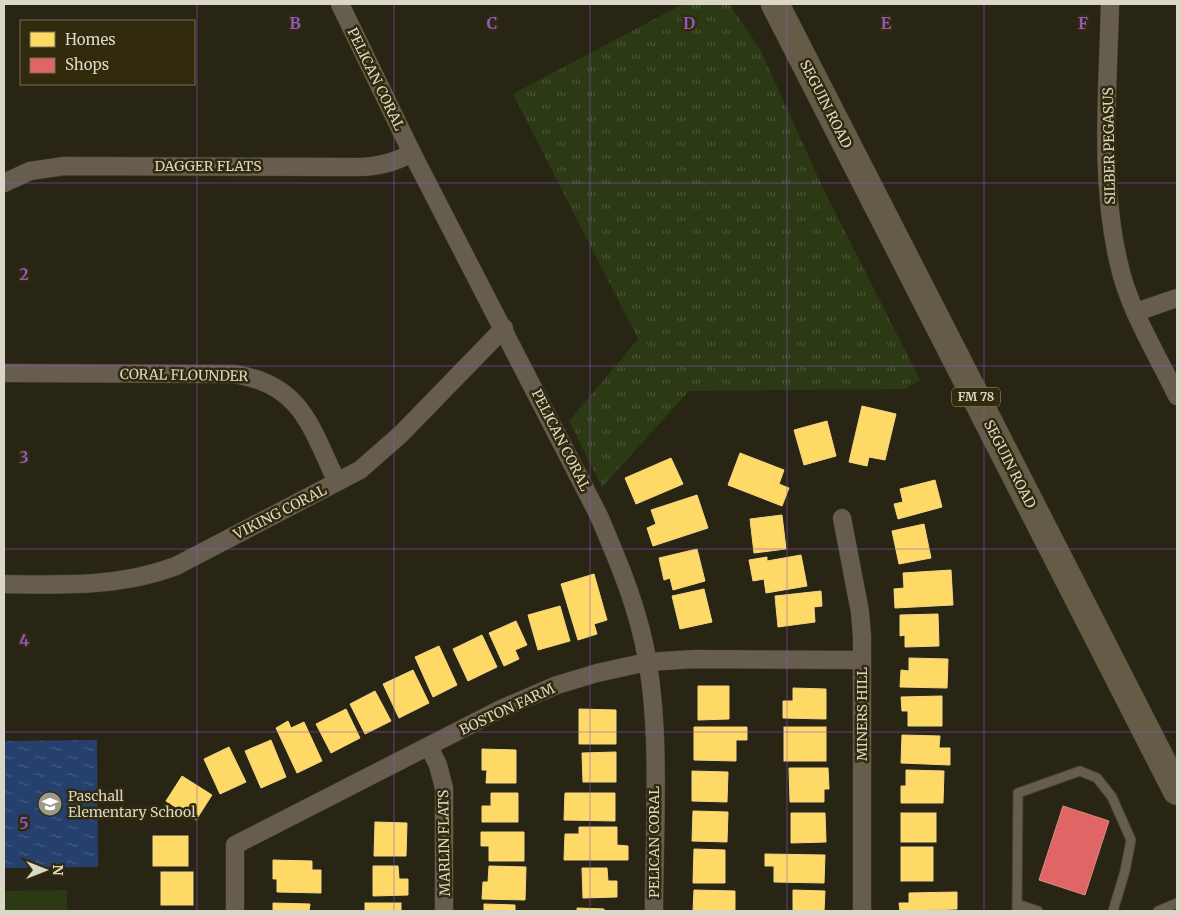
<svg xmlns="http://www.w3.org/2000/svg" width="1181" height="915" viewBox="0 0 1181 915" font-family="Merriweather,serif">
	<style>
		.grass { fill: url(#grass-tufts) }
		.pitch { fill: #2b3914 }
		.water { fill: url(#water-ripples) }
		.homes { fill: #ffd966; stroke: #f4d883 }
		.shops { fill: #e06666; stroke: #de8883 }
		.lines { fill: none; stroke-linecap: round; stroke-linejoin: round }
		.lane-casing { stroke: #444133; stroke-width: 11 }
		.street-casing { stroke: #444133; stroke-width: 19 }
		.primary-casing { stroke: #444133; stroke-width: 29 }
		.lane { stroke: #665d4e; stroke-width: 9 }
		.street { stroke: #665d4e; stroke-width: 18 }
		.primary { stroke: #655c47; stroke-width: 28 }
		.grid { fill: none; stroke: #9357c1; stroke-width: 1; stroke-opacity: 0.55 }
		.labels { text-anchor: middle; stroke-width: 5; stroke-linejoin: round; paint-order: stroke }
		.shield { fill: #312a0d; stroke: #a8a38f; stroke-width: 1 }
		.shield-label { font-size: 12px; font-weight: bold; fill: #dbd7c7 }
		.street-label { font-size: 14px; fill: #dbd7c7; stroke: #312a0d }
		.poi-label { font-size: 14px; fill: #dbd7c7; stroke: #312a0d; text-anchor: start }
		.grid-label { font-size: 16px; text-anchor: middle; font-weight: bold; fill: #9357c1; stroke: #312a0d; stroke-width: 5; stroke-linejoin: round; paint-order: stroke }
	</style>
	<defs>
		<pattern id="grass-tufts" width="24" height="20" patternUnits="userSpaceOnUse" patternTransform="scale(1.25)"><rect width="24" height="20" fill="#2b3914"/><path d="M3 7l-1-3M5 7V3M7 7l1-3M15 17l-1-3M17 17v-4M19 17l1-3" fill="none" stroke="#495535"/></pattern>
		<pattern id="water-ripples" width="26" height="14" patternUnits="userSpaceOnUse" patternTransform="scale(1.25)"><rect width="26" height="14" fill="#26406e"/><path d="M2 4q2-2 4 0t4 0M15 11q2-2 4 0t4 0" fill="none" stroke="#455b81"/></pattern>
	</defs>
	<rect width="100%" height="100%" fill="#292515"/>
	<path class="grass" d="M 683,4 L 729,4 L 760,49 L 823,188 L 920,380 L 905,389 L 689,391 L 602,487 L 569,421 L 638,339 L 513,94 Z"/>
	<path class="pitch" d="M 67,890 L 67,911 L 4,911 L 4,891 Z"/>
	<path class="water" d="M 97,740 L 98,867 L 4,868 L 4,741 Z"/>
	<g class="homes">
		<path d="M 862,406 L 896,414 L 885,460 L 869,457 L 867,466 L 849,462 Z"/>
		<path d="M 827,421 L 836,456 L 804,465 L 794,430 Z"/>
		<path d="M 740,453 L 784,470 L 779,484 L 789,488 L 782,506 L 728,485 Z"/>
		<path d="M 671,458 L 683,484 L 636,504 L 625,478 Z"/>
		<path d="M 935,480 L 942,507 L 898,519 L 894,504 L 903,502 L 900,489 Z"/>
		<path d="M 697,495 L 708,528 L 653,546 L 647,528 L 656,524 L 651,510 Z"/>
		<path d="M 782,515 L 786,549 L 754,553 L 750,519 Z"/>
		<path d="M 924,524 L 931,558 L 899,564 L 892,531 Z"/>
		<path d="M 697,549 L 705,581 L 673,590 L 670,578 L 664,580 L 659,558 Z"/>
		<path d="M 801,555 L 807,586 L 766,593 L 764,579 L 753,581 L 749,560 L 767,557 L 767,561 Z"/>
		<path d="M 951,570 L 953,605 L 895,608 L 894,589 L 904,588 L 903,573 Z"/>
		<path d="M 594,574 L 607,620 L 594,624 L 597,634 L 578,640 L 561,584 Z"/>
		<path d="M 704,589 L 712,622 L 680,629 L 672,596 Z"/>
		<path d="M 821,591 L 822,606 L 814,607 L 815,622 L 778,627 L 775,596 Z"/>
		<path d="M 560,606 L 570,641 L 538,650 L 528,615 Z"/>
		<path d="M 938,614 L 939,646 L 905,647 L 905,635 L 900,636 L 900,615 Z"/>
		<path d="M 516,621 L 527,645 L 515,650 L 519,659 L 504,666 L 489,633 Z"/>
		<path d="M 482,635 L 497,667 L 468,681 L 453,649 Z"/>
		<path d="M 439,646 L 457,685 L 433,697 L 415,657 Z"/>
		<path d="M 909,658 L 948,659 L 947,688 L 900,687 L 901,670 L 909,671 Z"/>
		<path d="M 413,670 L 429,703 L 399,718 L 383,684 Z"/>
		<path d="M 698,686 L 729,686 L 729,719 L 698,720 Z"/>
		<path d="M 793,688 L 826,689 L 826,719 L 783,718 L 783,701 L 793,701 Z"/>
		<path d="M 375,691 L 391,721 L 365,734 L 350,704 Z"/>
		<path d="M 942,696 L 942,726 L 908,726 L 908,711 L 902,711 L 901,697 Z"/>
		<path d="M 346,709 L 360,738 L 331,753 L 316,724 Z"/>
		<path d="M 579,709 L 616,710 L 616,744 L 579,744 Z"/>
		<path d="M 288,721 L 291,728 L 304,722 L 322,761 L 297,773 L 276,728 Z"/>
		<path d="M 694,727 L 747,727 L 747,740 L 736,740 L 736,761 L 694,760 Z"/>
		<rect x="784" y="727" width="42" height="34"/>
		<path d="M 902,735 L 940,736 L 939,748 L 950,748 L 950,765 L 901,763 Z"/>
		<path d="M 271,740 L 286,777 L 261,788 L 245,751 Z"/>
		<path d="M 229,747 L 246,782 L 220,794 L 204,759 Z"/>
		<path d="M 482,749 L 516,750 L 516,783 L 486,783 L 487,770 L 482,770 Z"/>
		<path d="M 616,752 L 616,782 L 583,782 L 582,753 Z"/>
		<path d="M 789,768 L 828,768 L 829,789 L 824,789 L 824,802 L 790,802 Z"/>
		<path d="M 906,770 L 944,771 L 943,803 L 901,803 L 901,786 L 906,786 Z"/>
		<path d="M 692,771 L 728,772 L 727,802 L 692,801 Z"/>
		<path d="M 182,776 L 212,795 L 196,820 L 166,801 Z"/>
		<path d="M 491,793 L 518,793 L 518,822 L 482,822 L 482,806 L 491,806 Z"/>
		<path d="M 565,793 L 615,793 L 615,821 L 564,820 Z"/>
		<path d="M 693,811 L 728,812 L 727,842 L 692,841 Z"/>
		<path d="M 791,813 L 825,813 L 826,842 L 791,843 Z"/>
		<rect x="901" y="813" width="35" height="29"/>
		<path d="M 375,822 L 407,823 L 406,856 L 374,856 Z"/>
		<path d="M 579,827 L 617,827 L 617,845 L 628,846 L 628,860 L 564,860 L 565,834 L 579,834 Z"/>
		<path d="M 481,832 L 524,832 L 524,861 L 489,861 L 489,846 L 481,846 Z"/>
		<rect x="153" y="836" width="35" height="30"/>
		<rect x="901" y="847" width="32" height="34"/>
		<path d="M 694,849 L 725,850 L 725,883 L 693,883 Z"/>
		<path d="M 765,854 L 825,855 L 824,883 L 774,882 L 774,866 L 765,866 Z"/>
		<path d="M 273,860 L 312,861 L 312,870 L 321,870 L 321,893 L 277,892 L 277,879 L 273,879 Z"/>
		<path d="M 373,866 L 398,866 L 399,879 L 408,879 L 408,895 L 373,896 Z"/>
		<path d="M 489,866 L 526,867 L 525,900 L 482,899 L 483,882 L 488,882 Z"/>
		<path d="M 582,868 L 607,868 L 608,881 L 617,881 L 617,897 L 583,898 Z"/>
		<rect x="161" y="872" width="32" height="33"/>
		<path d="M 694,890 L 735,891 L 735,911 L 693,911 Z"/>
		<path d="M 793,890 L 825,891 L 824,911 L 793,911 Z"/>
		<path d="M 957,892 L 957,909 L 900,911 L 899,903 L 909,903 L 909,893 Z"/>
		<path d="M 273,903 L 310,904 L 309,911 L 273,911 Z"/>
		<rect x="365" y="903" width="36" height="8"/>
		<path d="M 484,904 L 515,905 L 515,911 L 484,911 Z"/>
		<path d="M 577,908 L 604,909 L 604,911 L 577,911 Z"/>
	</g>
	<path class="shops" d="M 1063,806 L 1109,821 L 1085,895 L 1039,880 Z"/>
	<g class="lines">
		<defs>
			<g id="lane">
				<path d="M 1017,904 L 1038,911"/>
				<path d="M 1017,911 L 1018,793 L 1080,771 L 1097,778 L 1112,797 L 1131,840 L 1125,871 L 1113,911"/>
				<path d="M 1158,911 L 1177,903"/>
			</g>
			<g id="street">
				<path d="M 340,4 L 412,153 L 599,516 C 615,554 631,591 641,631 C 663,716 654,823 654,911"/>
				<path d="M 1110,4 C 1108,90 1099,180 1119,264 C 1129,310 1157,354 1177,396"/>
				<path d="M 4,183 L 30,171 L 64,166 L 361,167 C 381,166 395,162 412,153"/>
				<path d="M 1136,312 L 1177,298"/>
				<path d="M 4,373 L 234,374 C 302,384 311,428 337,482"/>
				<path d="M 842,518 L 860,612 L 862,636 L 862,911"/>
				<path d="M 4,584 C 63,585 121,587 176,566 L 360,470 L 401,434 L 504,328"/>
				<path d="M 429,747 L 438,765 L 444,788 L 444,911"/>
				<path d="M 235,911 L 235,845 L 501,709 L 557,685 L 597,673 L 647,662 L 695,659 L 862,660"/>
			</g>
			<path id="primary" d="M 775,4 L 1177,791"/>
		</defs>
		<use href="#lane" class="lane-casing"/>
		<use href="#street" class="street-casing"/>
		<use href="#primary" class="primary-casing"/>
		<use href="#lane" class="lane"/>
		<use href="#street" class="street"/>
		<use href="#primary" class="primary"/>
	</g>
	<path class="grid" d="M 197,4 L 197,911M 394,4 L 394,911M 590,4 L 590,911M 787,4 L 787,911M 984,4 L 984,911M 4,183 L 1177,183M 4,366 L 1177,366M 4,549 L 1177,549M 4,732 L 1177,732"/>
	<defs>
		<symbol id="school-disc" viewBox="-11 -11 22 22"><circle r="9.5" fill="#9d9989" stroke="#312a0d"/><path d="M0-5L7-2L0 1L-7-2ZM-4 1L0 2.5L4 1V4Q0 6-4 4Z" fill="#fff"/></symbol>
	</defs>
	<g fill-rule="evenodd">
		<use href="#school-disc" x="36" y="790" width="28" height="28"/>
	</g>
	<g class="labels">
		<rect class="shield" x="952" y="387.5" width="48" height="19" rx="4"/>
		<g class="shield-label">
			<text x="976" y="401">FM 78</text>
		</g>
		<g class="street-label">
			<text transform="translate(376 79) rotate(64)" y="5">PELICAN CORAL</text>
			<text transform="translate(826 104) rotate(63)" y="5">SEGUIN ROAD</text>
			<text transform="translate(1109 146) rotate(-91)" y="5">SILBER PEGASUS</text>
			<text x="208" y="171">DAGGER FLATS</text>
			<text transform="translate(184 375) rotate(1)" y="5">CORAL FLOUNDER</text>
			<text transform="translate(561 440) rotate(63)" y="5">PELICAN CORAL</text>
			<text transform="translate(1010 464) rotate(63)" y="5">SEGUIN ROAD</text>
			<text transform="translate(280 512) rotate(-27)" y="5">VIKING CORAL</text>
			<text transform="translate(507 709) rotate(-25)" y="5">BOSTON FARM</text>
			<text transform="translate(862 714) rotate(-90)" y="5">MINERS HILL</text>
			<text transform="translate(654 842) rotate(-90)" y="5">PELICAN CORAL</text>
			<text transform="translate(444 843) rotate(-91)" y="5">MARLIN FLATS</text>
		</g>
		<g class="poi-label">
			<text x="68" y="801">Paschall<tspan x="68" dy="16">Elementary School</tspan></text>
		</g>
	</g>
	<g class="grid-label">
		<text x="295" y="29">B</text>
		<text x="492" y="29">C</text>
		<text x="689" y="29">D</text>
		<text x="886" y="29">E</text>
		<text x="1083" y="29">F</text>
		<text x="24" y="280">2</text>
		<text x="24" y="463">3</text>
		<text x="24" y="646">4</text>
		<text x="24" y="829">5</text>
	</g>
	<rect width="1181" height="915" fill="none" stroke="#dbd7c7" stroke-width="10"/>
	<rect x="20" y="20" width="175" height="65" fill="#312a0d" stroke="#756f57"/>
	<rect x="30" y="32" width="25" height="15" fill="#ffd966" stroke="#756f57"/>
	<text x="65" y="45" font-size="15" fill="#dbd7c7">Homes</text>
	<rect x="30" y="58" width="25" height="15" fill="#e06666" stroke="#756f57"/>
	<text x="65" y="70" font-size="15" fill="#dbd7c7">Shops</text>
	<g transform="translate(45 870) rotate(90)" stroke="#312a0d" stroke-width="4" paint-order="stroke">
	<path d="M0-4L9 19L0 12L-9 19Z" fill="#dbd7c7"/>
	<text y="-8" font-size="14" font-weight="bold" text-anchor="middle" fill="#dbd7c7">N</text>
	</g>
</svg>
